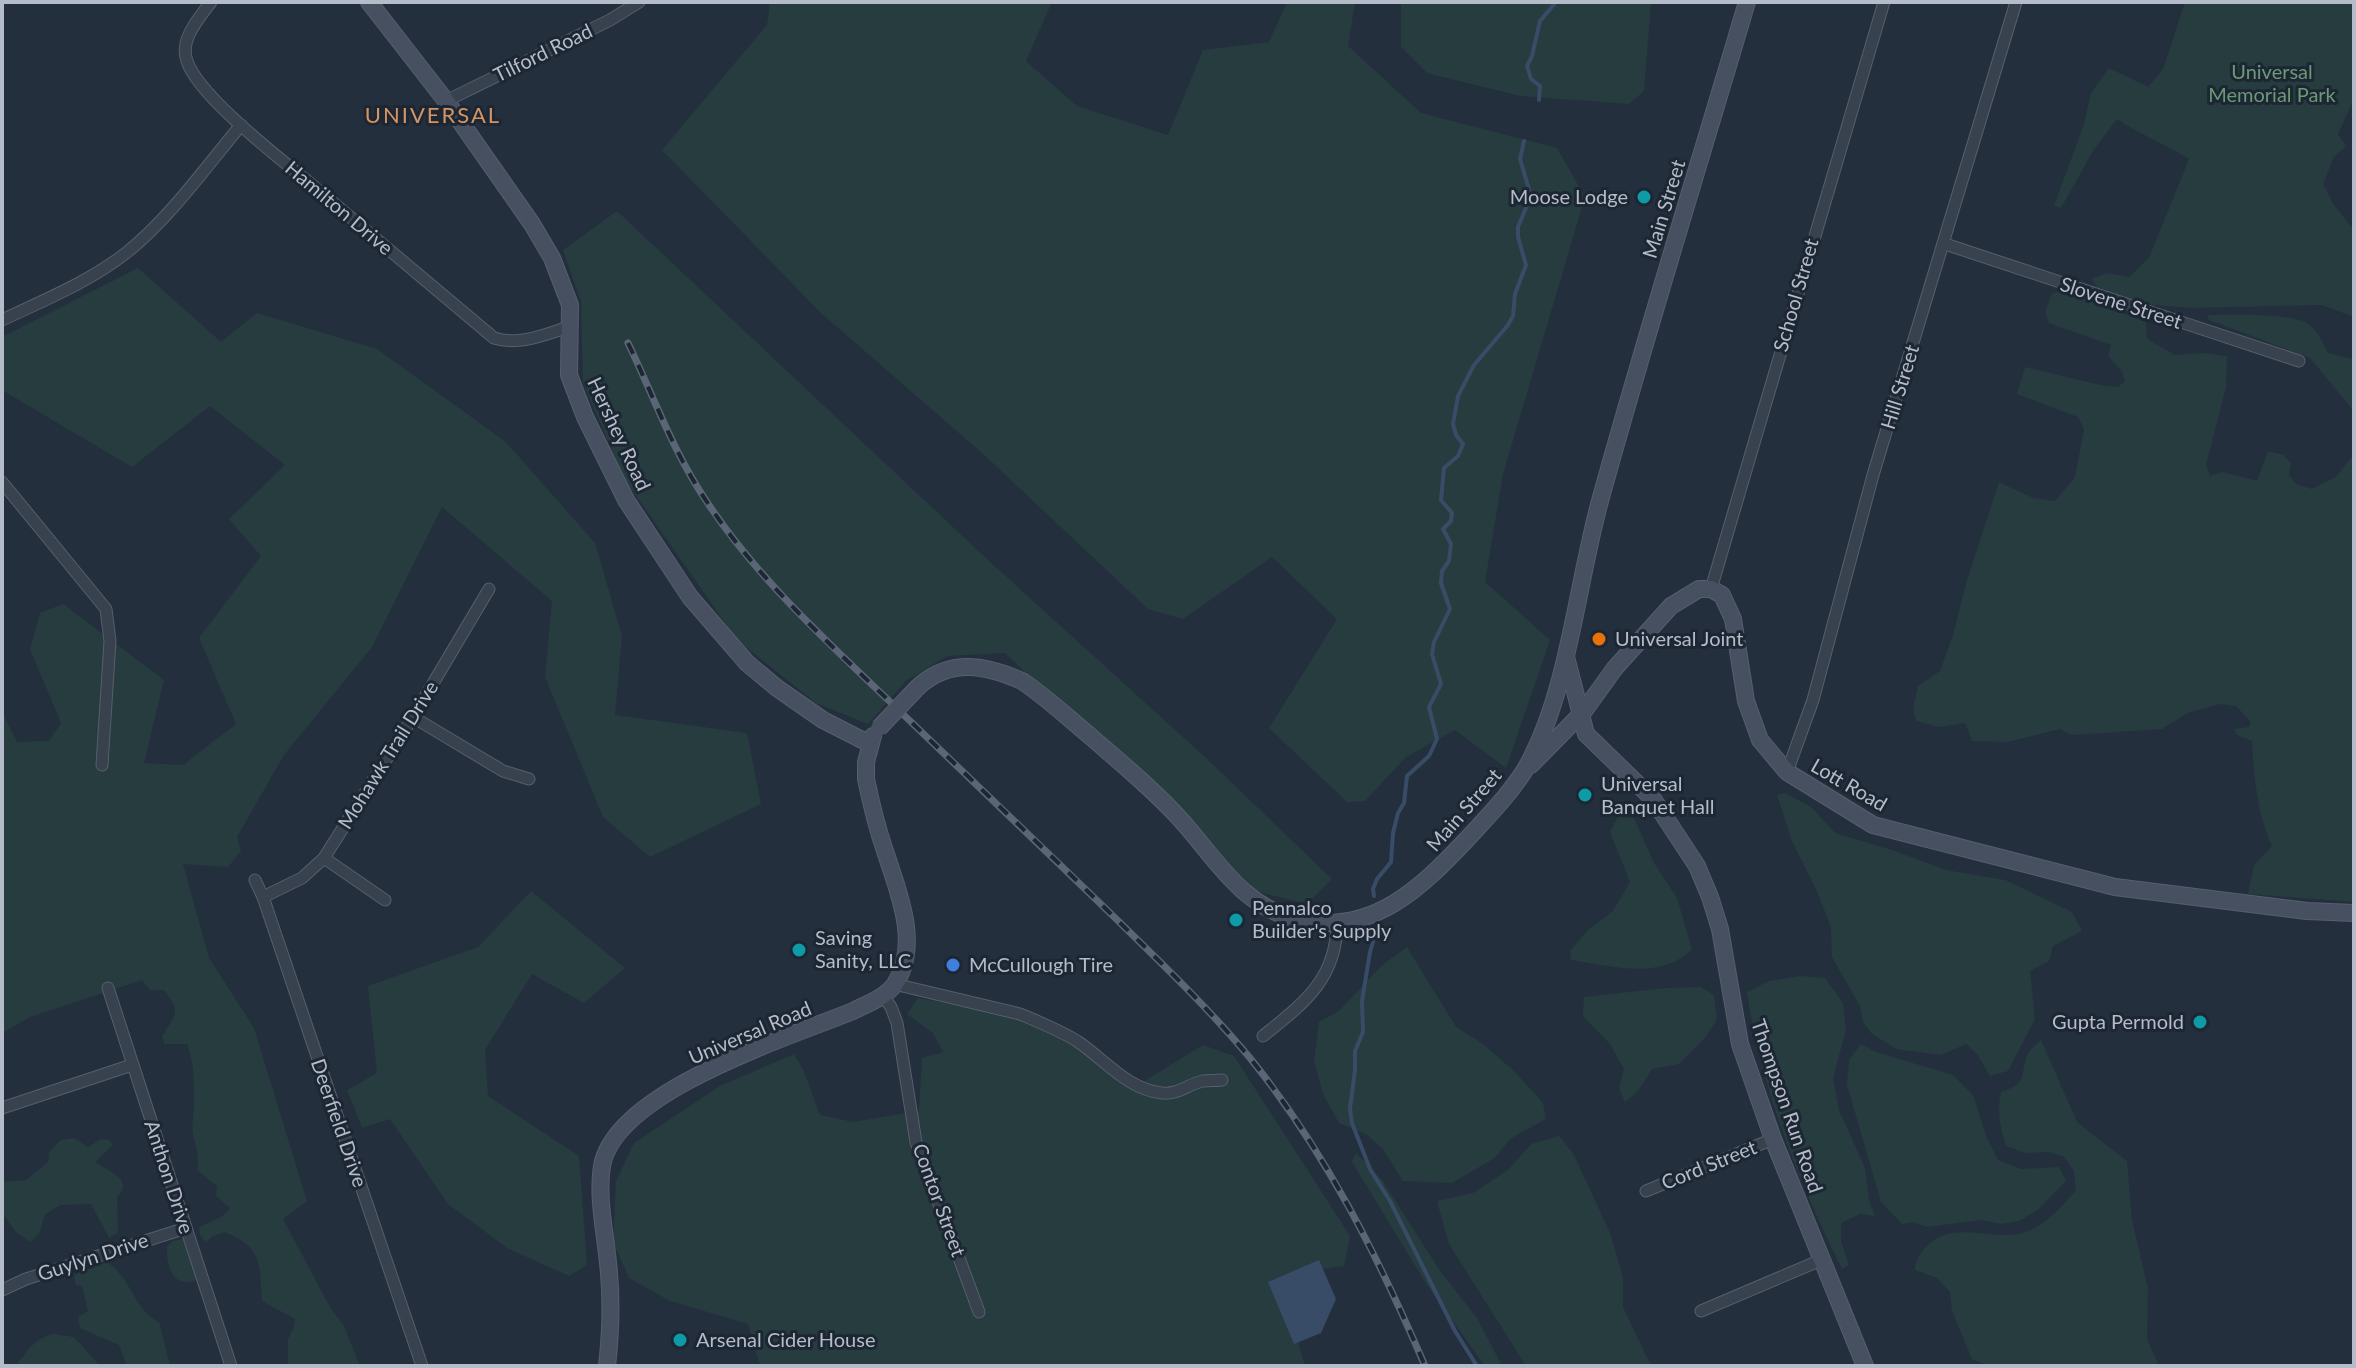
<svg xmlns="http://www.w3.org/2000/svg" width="2356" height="1368" viewBox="0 0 2356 1368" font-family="Lato,sans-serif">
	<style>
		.green { fill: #263c3f }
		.water { fill: #394c67 }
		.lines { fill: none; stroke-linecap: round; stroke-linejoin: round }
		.stream { stroke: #394c67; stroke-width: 4 }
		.street-casing { stroke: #565f6c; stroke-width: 13 }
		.secondary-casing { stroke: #565f6c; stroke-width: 18 }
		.street { stroke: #38414e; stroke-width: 11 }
		.secondary { stroke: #465061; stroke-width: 16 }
		.rail-casing { stroke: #5a6575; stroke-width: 7 }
		.rail { stroke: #1d2633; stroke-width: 4; stroke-dasharray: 12; stroke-linecap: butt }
		.secondary-bridge-casing { stroke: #565f6c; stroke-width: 18; stroke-linecap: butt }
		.secondary-bridge { stroke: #465061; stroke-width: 16 }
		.culture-dot { fill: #0f9aa8; stroke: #1d2633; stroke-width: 3 }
		.food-dot { fill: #e8710a; stroke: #1d2633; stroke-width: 3 }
		.shop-dot { fill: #3f7fe0; stroke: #1d2633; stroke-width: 3 }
		.labels { text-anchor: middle; stroke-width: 6; stroke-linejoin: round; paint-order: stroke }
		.street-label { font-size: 20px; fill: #b4bcc9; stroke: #1d2633 }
		.park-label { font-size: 20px; fill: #6b9a76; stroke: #1d2633 }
		.poi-label { font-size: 20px; fill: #b4bcc9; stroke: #1d2633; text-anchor: start }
		.neighbourhood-label { font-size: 22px; letter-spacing: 2px; fill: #d59563; stroke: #1d2633 }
	</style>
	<rect width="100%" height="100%" fill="#242f3e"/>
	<g class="green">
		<path d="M 770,2 L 1052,2 L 1026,61 L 1077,106 L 1168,135 L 1203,50 L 1269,42 L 1287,2 L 1355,2 L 1348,46 L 1421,113 L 1557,148 L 1585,197 L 1503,474 L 1485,582 L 1550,640 L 1506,768 L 1455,730 L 1406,757 L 1365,801 L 1347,802 L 1269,728 L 1337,619 L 1272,557 L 1183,619 L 1148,609 L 982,453 L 821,313 L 662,150 L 767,25 Z"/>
		<path d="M 1401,2 L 1651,2 L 1644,91 L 1629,104 L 1520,96 L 1427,73 L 1401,47 Z"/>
		<path d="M 2185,2 L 2354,2 L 2354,99 L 2338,134 L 2346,146 L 2334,157 L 2323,184 L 2334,205 L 2354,230 L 2354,317 L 2322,305 L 2190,308 L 2145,304 L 2097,287 L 2092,279 L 2106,273 L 2129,277 L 2149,258 L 2189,159 C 2165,144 2139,134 2117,119 L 2093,151 L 2061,208 L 2054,206 L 2084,124 L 2091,93 L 2109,68 L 2148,87 L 2163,69 Z"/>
		<path d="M 617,211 L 989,561 L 1205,757 L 1332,879 L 1307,904 L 1255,891 L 1005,653 L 947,656 L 906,681 L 868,724 L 816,703 L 737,640 L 625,480 L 583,383 L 581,302 L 563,250 Z"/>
		<path d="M 138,268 L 221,342 L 257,313 L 377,349 L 506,442 L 595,543 L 622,636 L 615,715 L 747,733 L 761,804 L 650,857 L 603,817 L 545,677 L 552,601 L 442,507 L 372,647 L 284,755 L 237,837 L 241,851 L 228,867 L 183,864 L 209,958 L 254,1028 L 307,1201 L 283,1219 L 331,1309 L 343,1324 L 360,1366 L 288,1366 L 288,1339 L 294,1327 L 295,1319 L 262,1301 C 259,1265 264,1247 224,1232 L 211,1237 L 206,1243 L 200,1235 L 199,1227 L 223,1216 L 230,1208 L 216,1196 L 217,1186 L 197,1170 C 200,1155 195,1147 193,1133 C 191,1122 195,1111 194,1100 C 194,1080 194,1063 187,1044 L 165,1044 L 162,1037 C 174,1014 183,1015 164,990 L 150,990 L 142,980 L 30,1017 L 2,1033 L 2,712 L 17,742 L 49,741 L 61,723 L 30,649 L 40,613 L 63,604 L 164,680 L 144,763 L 183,765 L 236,724 L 199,638 L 261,556 L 229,519 L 285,465 L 210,406 L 132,467 L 2,390 L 2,337 Z"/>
		<path d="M 2064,291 L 2146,322 L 2147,339 L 2175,355 L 2204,353 L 2227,356 L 2226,387 L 2206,465 L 2210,476 L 2223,472 L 2257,481 L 2268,451 L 2284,455 L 2291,464 L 2289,475 L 2296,484 L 2312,489 L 2336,477 L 2354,454 L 2354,902 L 2248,894 L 2254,865 L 2272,846 C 2257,814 2254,777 2252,741 L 2237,735 L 2234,729 L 2249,727 L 2251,722 L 2236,706 L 2220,704 L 2188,713 L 2162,729 L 2072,735 L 2060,729 L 2008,742 L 1972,741 L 1965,723 L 1939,727 L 1916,721 L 1913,709 L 1918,686 L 1940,671 L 1953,635 L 1967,580 L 1999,482 L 2033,498 L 2055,501 L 2075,477 L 2084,429 L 2078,417 L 2017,394 L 2025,367 L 2105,386 L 2118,387 L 2125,381 L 2121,370 L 2108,356 L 2111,345 L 2049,323 L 2045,312 L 2052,293 Z"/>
		<path d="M 2207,315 C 2230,315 2285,313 2305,322 C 2317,328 2322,342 2328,353 L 2352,359 L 2354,355 L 2354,411 L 2310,358 L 2209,320 Z"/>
		<path d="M 1785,793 L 1811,807 L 1835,833 L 1895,851 L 1946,870 L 2005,880 L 2072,912 L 2082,931 L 2053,946 L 2049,961 L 2030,971 L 2035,1019 L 2008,1071 L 1990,1076 L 1977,1054 L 1966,1044 L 1941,1055 L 1896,1049 L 1871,1033 L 1863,1022 L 1860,1006 L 1832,957 L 1831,927 L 1816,889 L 1792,841 L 1777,795 Z"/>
		<path d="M 1618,817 L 1634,818 L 1654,863 L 1677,898 L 1692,949 C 1661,981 1610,966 1571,960 L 1570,951 L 1588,930 L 1613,911 L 1630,882 L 1610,832 Z"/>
		<path d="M 531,891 L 625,968 L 584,1003 L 532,974 L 485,1050 L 488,1096 L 579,1156 L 587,1265 L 569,1276 L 507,1248 L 448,1204 L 390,1119 L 362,1128 L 347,1090 L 377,1073 L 368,986 L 478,947 Z"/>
		<path d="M 1407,947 L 1456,1027 L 1483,1044 L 1515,1072 L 1543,1103 L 1546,1119 L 1510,1139 L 1495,1158 L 1452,1183 L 1403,1181 L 1383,1149 L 1366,1134 L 1339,1123 L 1323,1094 L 1314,1061 L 1319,1022 L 1339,1011 L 1381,966 Z"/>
		<path d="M 1801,976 L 1825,978 L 1843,1003 L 1846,1030 L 1833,1078 L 1839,1110 L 1865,1168 L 1869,1200 L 1875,1216 L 1860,1214 L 1841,1223 L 1841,1241 L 1849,1265 L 1842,1269 C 1799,1182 1761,1088 1747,992 L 1769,981 Z"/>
		<path d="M 1700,987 L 1714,995 L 1717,1019 L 1705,1038 L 1679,1064 L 1652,1069 L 1638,1091 L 1625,1102 L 1619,1088 L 1624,1069 L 1610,1044 L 1583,1016 L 1584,997 L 1666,988 Z"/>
		<path d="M 918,998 L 1051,1022 L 1136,1086 L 1203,1045 L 1234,1056 L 1350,1236 L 1344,1266 L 1302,1272 L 1282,1288 L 1305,1366 L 763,1366 L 759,1362 L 748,1324 L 670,1301 L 629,1278 L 613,1242 L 616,1181 L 634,1143 L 720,1086 L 794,1054 L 803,1069 L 820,1115 L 853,1122 L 919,1111 L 922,1058 L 943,1052 L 933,1033 L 907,1014 Z"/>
		<path d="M 2041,1040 L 2077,1122 L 2127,1161 L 2132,1220 L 2148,1289 L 2147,1339 L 2159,1366 L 1990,1366 L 1972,1359 L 1952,1311 L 1950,1292 L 1937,1278 L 1915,1270 C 1915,1260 1919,1256 1925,1248 C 1953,1215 2000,1247 2033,1229 C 2049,1221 2063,1204 2076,1191 L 2074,1171 L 2063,1156 L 2048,1152 L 2026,1153 L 2006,1146 C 2000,1127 1997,1111 2001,1092 C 2029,1083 2019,1076 2027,1056 C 2029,1050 2036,1045 2041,1040 Z"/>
		<path d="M 1861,1044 L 1876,1052 L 1953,1075 L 1973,1095 L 1987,1138 L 1998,1160 L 2021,1169 L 2059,1167 L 2066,1181 L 2038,1210 L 2019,1221 L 2002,1224 L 1981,1220 L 1927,1227 L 1913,1222 L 1902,1224 L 1881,1202 L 1847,1085 L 1849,1060 Z"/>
		<path d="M 1559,1136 L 1573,1153 L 1610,1233 L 1623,1277 L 1623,1307 L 1651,1366 L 1526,1366 L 1449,1244 L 1437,1201 L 1473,1193 L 1508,1170 L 1531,1144 Z"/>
		<path d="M 74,1138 L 88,1147 L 101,1139 L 109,1140 L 113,1145 L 95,1162 C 108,1171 135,1180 117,1197 L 118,1232 L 109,1238 L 91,1204 L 61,1205 L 45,1214 L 39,1234 L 30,1242 L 16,1232 L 5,1217 L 2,1218 L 2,1182 L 26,1180 L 48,1162 L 49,1152 L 61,1140 Z"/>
		<path d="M 1356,1153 L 1382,1180 L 1440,1271 L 1477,1318 L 1502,1366 L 1485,1366 L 1427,1285 L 1352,1162 Z"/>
		<path d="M 182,1239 C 193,1247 195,1267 197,1280 C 173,1289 166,1267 167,1246 L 173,1241 Z"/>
		<path d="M 107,1262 C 133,1280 133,1309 159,1322 L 170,1366 L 127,1366 L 119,1345 L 80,1328 L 78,1317 L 88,1311 L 82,1286 L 76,1285 L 74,1275 Z"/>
		<path d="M 53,1334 L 74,1337 L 100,1366 L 16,1366 C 27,1351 34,1339 53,1334 Z"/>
	</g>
	<path class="water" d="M 1319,1260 L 1336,1299 L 1321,1333 L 1294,1344 L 1268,1282 Z"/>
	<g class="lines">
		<g class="stream">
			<path d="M 1539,100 L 1540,86 L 1531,79 L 1527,66 L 1532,56 L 1540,21 L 1556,2"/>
			<path d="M 1374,896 L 1373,889 L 1377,879 L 1391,862 L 1393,833 L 1398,813 L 1404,803 L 1407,776 L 1429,756 L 1437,739 L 1429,707 L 1441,684 L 1432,654 L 1434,642 L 1450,609 L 1441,583 L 1442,571 L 1449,561 L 1451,544 L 1443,529 L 1451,521 L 1452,513 L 1441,500 L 1444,468 L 1458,456 L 1463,444 L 1456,435 L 1453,424 L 1458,396 L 1474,365 L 1508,325 L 1513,316 L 1515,294 L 1526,265 L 1518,237 L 1518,227 L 1531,196 L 1520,159 L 1524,141"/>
			<path d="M 1375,935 L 1370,952 L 1362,1001 L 1363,1032 L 1355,1051 L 1355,1070 L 1350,1109 L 1352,1123 L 1370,1169 L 1390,1201 L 1455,1331 L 1477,1366"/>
		</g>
		<defs>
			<g id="street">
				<path d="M 211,2 C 199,18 179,40 187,61 C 198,96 282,160 312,185 C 372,236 433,287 494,338 C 520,346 543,335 569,327"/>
				<path d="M 446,101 L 610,20 L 639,2"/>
				<path d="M 1945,244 L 2299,361"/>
				<path d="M 2,320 C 44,300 89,282 126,253 C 168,220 206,167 241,125"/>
				<path d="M 2,482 L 106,609 L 110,641 L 102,765"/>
				<path d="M 1711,589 L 1884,2"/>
				<path d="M 413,717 L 503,771 L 529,779"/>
				<path d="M 1787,772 L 1813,700 L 1873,475 L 2016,2"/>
				<path d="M 324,858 L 385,900"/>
				<path d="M 255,880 L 263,897 L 422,1366"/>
				<path d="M 263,897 L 302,878 L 324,858 L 413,717 L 489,589"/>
				<path d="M 894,984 L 1020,1014 C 1039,1022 1059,1030 1077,1041 C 1104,1059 1128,1090 1162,1093 C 1178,1095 1188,1084 1203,1081 C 1209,1080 1216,1081 1222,1080"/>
				<path d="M 108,988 L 231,1366"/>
				<path d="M 882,995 L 891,1007 L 897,1023 L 916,1142 L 979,1312"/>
				<path d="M 1263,1036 C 1304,1003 1337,979 1337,922"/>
				<path d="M 2,1108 L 132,1065"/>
				<path d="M 1646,1191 L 1773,1139"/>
				<path d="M 2,1290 L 26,1279 L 186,1228"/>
				<path d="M 1701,1311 L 1821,1260"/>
			</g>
			<g id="secondary">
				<path d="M 369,2 L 446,101 L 532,224 L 552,258 L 570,305 L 569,375 L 585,417 L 626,500 L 690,597 L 747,663 L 777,688 L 823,720 L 870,744"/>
				<path d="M 1566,657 L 1586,734 L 1653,799 L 1697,866 L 1710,897 L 1720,929 L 1740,1044 L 1773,1139 L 1865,1366"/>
				<path d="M 919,686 C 951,658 986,665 1022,681 C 1046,697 1067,717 1090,736 C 1121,763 1154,790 1181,820 C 1216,859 1241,905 1295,919 C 1372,938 1422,887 1470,836 C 1489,815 1511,793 1526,768 C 1568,694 1577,584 1600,501 C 1646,334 1698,168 1747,2"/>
				<path d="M 1531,765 L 1584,711 L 1615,668 L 1671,606 L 1699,589 L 1711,589 L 1722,595 L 1733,619 L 1746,701 L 1760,740 L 1787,772 L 1873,825 L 2115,887 L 2307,911 L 2354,913"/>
				<path d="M 607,1366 C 611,1331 612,1298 608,1263 C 605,1231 597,1197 602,1166 C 615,1091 790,1037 853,1011 C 867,1004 886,997 895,984 C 921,944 898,891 885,851 C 877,828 871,803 866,779 L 866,762 L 873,736"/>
			</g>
		</defs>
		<use href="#street" class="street-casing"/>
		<use href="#secondary" class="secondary-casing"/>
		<use href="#street" class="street"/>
		<use href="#secondary" class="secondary"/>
		<defs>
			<path id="rail" d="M 628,343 C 654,397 673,452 707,502 C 755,575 821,636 884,696 C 959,768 1034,839 1108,911 C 1156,958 1206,1005 1250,1058 C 1325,1151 1378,1256 1425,1366"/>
		</defs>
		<use href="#rail" class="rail-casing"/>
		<use href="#rail" class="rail"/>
		<defs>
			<path id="secondary-bridge" d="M 879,728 L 919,686"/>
		</defs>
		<use href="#secondary-bridge" class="secondary-bridge-casing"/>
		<use href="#secondary-bridge" class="secondary-bridge"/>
	</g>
	<g class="culture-dot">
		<circle cx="1644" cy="197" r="8"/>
		<circle cx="1585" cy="795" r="8"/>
		<circle cx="1236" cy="920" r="8"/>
		<circle cx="799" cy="950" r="8"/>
		<circle cx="2200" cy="1022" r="8"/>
		<circle cx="680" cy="1340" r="8"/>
	</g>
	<circle class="food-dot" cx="1599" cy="639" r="8"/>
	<circle class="shop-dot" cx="953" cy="965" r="8"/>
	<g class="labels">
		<g class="street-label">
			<text transform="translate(543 53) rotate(-26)" y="7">Tilford Road</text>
			<text transform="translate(339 208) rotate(40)" y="7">Hamilton Drive</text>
			<text transform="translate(1664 209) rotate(-73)" y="7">Main Street</text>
			<text transform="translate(1796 295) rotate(-74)" y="7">School Street</text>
			<text transform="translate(2121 303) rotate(18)" y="7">Slovene Street</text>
			<text transform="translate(1900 387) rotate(-73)" y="7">Hill Street</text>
			<text transform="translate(619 434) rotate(65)" y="7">Hershey Road</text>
			<text transform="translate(388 755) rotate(-58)" y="7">Mohawk Trail Drive</text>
			<text transform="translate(1849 785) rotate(30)" y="7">Lott Road</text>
			<text transform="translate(1464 810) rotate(-49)" y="7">Main Street</text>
			<text transform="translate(750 1033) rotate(-23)" y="7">Universal Road</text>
			<text transform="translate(1787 1106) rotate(71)" y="7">Thompson Run Road</text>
			<text transform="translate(339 1123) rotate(71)" y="7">Deerfield Drive</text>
			<text transform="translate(1709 1165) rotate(-22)" y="7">Cord Street</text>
			<text transform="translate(169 1177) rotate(72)" y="7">Anthon Drive</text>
			<text transform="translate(939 1200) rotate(70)" y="7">Contor Street</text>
			<text transform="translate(93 1257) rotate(-18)" y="7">Guylyn Drive</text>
		</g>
		<g class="park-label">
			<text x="2272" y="79">Universal<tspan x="2272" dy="23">Memorial Park</tspan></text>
		</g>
		<g class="poi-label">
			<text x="1628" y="204" text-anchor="end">Moose Lodge</text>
			<text x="1615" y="646">Universal Joint</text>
			<text x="1601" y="791">Universal<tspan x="1601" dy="23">Banquet Hall</tspan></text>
			<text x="1252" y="915">Pennalco<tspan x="1252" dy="23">Builder's Supply</tspan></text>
			<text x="815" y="945">Saving<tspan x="815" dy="23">Sanity, LLC</tspan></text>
			<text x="969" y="972">McCullough Tire</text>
			<text x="2184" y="1029" text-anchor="end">Gupta Permold</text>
			<text x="696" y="1347">Arsenal Cider House</text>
		</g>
		<g class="neighbourhood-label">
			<text x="433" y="123">UNIVERSAL</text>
		</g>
	</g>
	<rect width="2356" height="1368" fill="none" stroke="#b4bcc9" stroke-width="8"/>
</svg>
